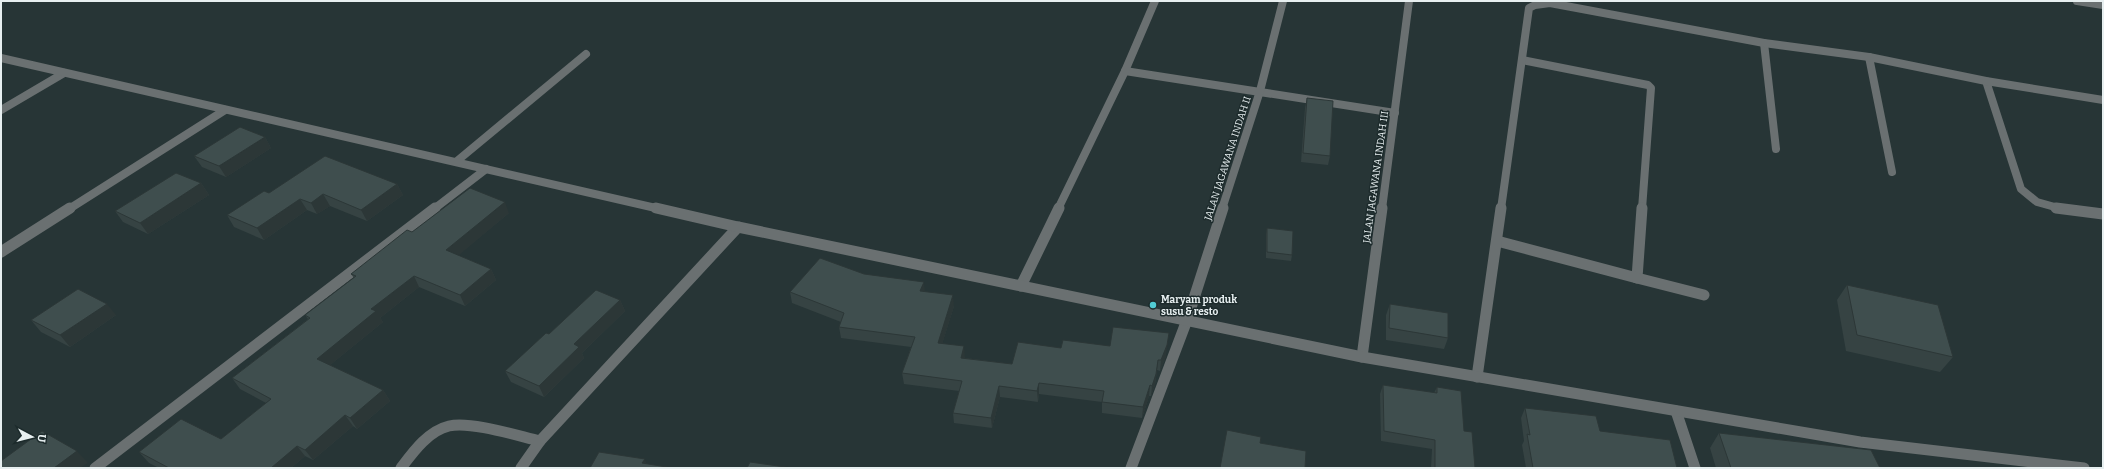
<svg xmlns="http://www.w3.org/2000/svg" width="2104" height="469" viewBox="0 0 2104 469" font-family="Bitter,serif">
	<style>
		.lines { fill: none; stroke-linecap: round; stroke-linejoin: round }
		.minor-far1 { stroke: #6a7071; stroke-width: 8 }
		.minor { stroke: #6a7071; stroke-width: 11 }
		.tertiary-far1 { stroke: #6a7071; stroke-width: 8 }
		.tertiary { stroke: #6a7071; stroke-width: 11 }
		.wall { fill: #364343 }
		.shaded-wall { fill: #2c3737 }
		.building { fill: #3f4e4e; stroke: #2c3737 }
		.poi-dot { fill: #51ccd4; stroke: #1d2b2c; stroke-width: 1.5 }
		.labels { text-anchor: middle; stroke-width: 3; stroke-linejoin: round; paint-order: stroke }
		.street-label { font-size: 10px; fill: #e7eff0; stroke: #1d2b2c }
		.poi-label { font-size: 10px; font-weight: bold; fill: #e7eff0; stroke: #1d2b2c; text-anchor: start }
	</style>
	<rect width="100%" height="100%" fill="#273536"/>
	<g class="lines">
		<g class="minor-far1">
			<path d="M 2077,1 L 2103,5"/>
			<path d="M 1764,43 L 1776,149"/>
			<path d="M 1869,57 L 1892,172"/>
			<path d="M 1522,60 L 1648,85 L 1651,88 L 1642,209"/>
			<path d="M 1125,71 L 1395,113"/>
			<path d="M 1986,81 L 2021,189 L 2037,202 L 2062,209"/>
			<path d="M 1,110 L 64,73"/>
			<path d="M 457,161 L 586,54"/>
			<path d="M 69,209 L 225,110"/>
			<path d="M 434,209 L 486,169"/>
			<path d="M 1058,209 L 1125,71 L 1155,1"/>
			<path d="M 1222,209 L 1260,91 L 1283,1"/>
			<path d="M 1382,209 L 1409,1"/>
			<path d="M 1501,209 L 1529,8 L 1535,5 L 1550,3 L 1764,43 L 1869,57 L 1986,81 L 2103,100"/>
		</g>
		<g class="minor">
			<path d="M 1642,208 L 1637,278 L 1704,295"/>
			<path d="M 2056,208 L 2103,214"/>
			<path d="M 1497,241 L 1637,278"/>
			<path d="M 1,252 L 70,208"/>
			<path d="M 1021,286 L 1059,208"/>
			<path d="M 1362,357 L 1382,208"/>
			<path d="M 1477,377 L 1501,208"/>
			<path d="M 1676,411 L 1695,468"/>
			<path d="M 95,468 L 435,208"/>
			<path d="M 401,468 C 413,452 428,431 449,426 C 471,421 518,436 540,441"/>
			<path d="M 521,468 L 540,441 L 738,227"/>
			<path d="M 1131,468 L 1187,320 L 1223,208"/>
		</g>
		<path class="tertiary-far1" d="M 1,58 L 660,209"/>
		<path class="tertiary" d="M 656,208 L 738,227 L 1362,357 L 1860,442 L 2084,468"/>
	</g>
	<g class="wall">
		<path d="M 1307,98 L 1330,156 L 1328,165 L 1301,162 L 1305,108 Z"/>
		<path d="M 265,137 L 271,148 L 226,177 L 202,167 L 194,156 Z"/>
		<path d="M 201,183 L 209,195 L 148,234 L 123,222 L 115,211 Z"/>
		<path d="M 397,184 L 403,195 L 367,221 L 330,206 L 317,214 L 307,210 L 264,240 L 234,227 L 227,215 L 269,193 Z"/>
		<path d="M 509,213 L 458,255 L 491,269 L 496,280 L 465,306 L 419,287 L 380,318 L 383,322 L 330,365 L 383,390 L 390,401 L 357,429 L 353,426 L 313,460 L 305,456 L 291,468 L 159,468 L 149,463 L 139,452 L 221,439 L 266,403 L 240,389 L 232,378 L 308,319 L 305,315 L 354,278 L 351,274 L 412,232 Z"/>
		<path d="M 1267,228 L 1292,255 L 1291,261 L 1266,258 L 1266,234 Z"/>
		<path d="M 864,274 L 925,292 L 954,306 L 942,344 L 965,357 L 965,358 L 1012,364 L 1061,348 L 1166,356 L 1160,371 L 1157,370 L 1155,385 L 1151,396 L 1149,396 L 1142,418 L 1102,413 L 1102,402 L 1039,394 L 1038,402 L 1000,397 L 992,428 L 954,423 L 953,413 L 959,391 L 904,384 L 902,373 L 911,347 L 841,338 L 839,327 L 841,322 L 792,303 L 790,292 Z"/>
		<path d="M 1847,285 L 1953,357 L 1940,372 L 1846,351 L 1837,300 Z"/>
		<path d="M 620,300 L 625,311 L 582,353 L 584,358 L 544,397 L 511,382 L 505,371 L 549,334 Z"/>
		<path d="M 1390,304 L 1448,338 L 1444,349 L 1386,340 L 1386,315 Z"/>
		<path d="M 116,315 L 70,347 L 41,332 L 31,320 Z"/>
		<path d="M 1383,385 L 1434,393 L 1437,387 L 1464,431 L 1475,468 L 1431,468 L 1432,449 L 1381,441 L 1380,394 Z"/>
		<path d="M 1525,408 L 1600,431 L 1677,468 L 1526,468 L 1522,445 L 1524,441 L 1521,418 Z"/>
		<path d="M 1719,433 L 1880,468 L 1716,468 L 1710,448 Z"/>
	</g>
	<g class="shaded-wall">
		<path d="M 265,137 L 271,148 L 226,177 L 219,166 Z"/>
		<path d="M 201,183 L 209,195 L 148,234 L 140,223 Z"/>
		<path d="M 397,184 L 403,195 L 367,221 L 361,210 Z"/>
		<path d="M 323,194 L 330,206 L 317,214 L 311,203 Z"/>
		<path d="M 300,199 L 307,210 L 264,240 L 257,228 Z"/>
		<path d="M 505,202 L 509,213 L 452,261 L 446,250 Z"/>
		<path d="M 491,269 L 496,280 L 465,306 L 460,295 Z"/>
		<path d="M 414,276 L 419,287 L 380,318 L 383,322 L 324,370 L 317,359 L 371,309 Z"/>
		<path d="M 924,282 L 925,292 L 920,291 Z"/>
		<path d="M 953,295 L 954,306 L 939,354 L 938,343 Z"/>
		<path d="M 620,300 L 625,311 L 582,353 L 584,358 L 544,397 L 539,386 L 574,344 Z"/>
		<path d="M 107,304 L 116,315 L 70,347 L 60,335 Z"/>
		<path d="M 1169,333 L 1166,356 L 1160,371 L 1161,360 Z"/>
		<path d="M 964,346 L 965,357 L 962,369 L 961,358 Z"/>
		<path d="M 1158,360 L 1155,385 L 1151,396 L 1152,386 Z"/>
		<path d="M 1039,383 L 1039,394 L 1038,402 L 1037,391 Z"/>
		<path d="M 1150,385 L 1149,396 L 1142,418 L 1143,407 Z"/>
		<path d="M 999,386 L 1000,397 L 992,428 L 991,418 Z"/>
		<path d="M 383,390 L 390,401 L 357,429 L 350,418 Z"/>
		<path d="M 345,415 L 353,426 L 313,460 L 305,450 Z"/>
		<path d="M 297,446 L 305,456 L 291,468 L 271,468 Z"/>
		<path d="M 77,451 L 88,463 L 80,468 L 54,468 Z"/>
		<path d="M 645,459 L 648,468 L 642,463 Z"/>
	</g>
	<g class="building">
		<path d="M 1307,98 L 1333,101 L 1330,156 L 1303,153 Z"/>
		<path d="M 240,127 L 265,137 L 219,166 L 194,156 Z"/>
		<path d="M 325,156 L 397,184 L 361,210 L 323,194 L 311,203 L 300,199 L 257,228 L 227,215 L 264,191 L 269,193 Z"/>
		<path d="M 176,173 L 201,183 L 140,223 L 115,211 Z"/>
		<path d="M 470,188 L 505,202 L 446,250 L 491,269 L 460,295 L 414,276 L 371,309 L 376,311 L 317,359 L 383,390 L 350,418 L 345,415 L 305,450 L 297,446 L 271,468 L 169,468 L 139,452 L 181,419 L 221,439 L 271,399 L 232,378 L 310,318 L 305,315 L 356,276 L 351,274 L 407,230 L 412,232 Z"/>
		<path d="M 1267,228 L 1293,231 L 1292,255 L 1267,252 Z"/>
		<path d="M 820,258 L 864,274 L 924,282 L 920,291 L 953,295 L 938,343 L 964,346 L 961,358 L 1012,364 L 1018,342 L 1061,348 L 1063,340 L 1110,346 L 1113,327 L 1169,333 L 1167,345 L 1161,360 L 1158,360 L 1156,374 L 1152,386 L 1150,385 L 1143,407 L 1102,402 L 1104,391 L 1039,383 L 1037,391 L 999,386 L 991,418 L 953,413 L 962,381 L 902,373 L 915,337 L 839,327 L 844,313 L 790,292 Z"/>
		<path d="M 1847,285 L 1938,305 L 1953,357 L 1857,335 Z"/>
		<path d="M 78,289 L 107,304 L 60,335 L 31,320 Z"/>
		<path d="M 596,290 L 620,300 L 574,344 L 579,347 L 539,386 L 505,371 L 546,333 L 549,334 Z"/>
		<path d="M 1390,304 L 1448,313 L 1448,338 L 1389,328 Z"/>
		<path d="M 1383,385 L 1437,393 L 1437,387 L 1461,391 L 1464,431 L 1472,432 L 1475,468 L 1435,468 L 1435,440 L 1384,431 Z"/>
		<path d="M 1525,408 L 1596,416 L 1600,431 L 1670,440 L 1677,468 L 1533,468 L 1527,434 L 1530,435 Z"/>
		<path d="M 1227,430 L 1261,437 L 1260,443 L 1306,451 L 1305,468 L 1220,468 Z"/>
		<path d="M 42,431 L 77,451 L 54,468 L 1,468 L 1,461 Z"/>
		<path d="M 1719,433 L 1871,450 L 1880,468 L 1731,468 Z"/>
		<path d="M 599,452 L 645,459 L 642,463 L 673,468 L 590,468 Z"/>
		<path d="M 750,462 L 792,468 L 747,468 Z"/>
	</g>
	<circle class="poi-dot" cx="1153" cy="305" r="4"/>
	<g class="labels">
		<g class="street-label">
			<text transform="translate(1227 158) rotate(-72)" y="4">JALAN JAGAWANA INDAH II</text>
			<text transform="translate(1375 177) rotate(-82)" y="4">JALAN JAGAWANA INDAH III</text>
		</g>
		<g class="poi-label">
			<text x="1161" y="303">Maryam produk<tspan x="1161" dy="12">susu &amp; resto</tspan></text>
		</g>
	</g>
	<rect width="2104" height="469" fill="none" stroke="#e7eff0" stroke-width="4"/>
	<g transform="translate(32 437) rotate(97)" stroke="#1d2b2c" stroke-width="3" paint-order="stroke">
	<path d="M0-3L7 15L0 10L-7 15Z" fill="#e7eff0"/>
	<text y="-6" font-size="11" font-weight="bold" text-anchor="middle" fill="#e7eff0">U</text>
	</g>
</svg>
